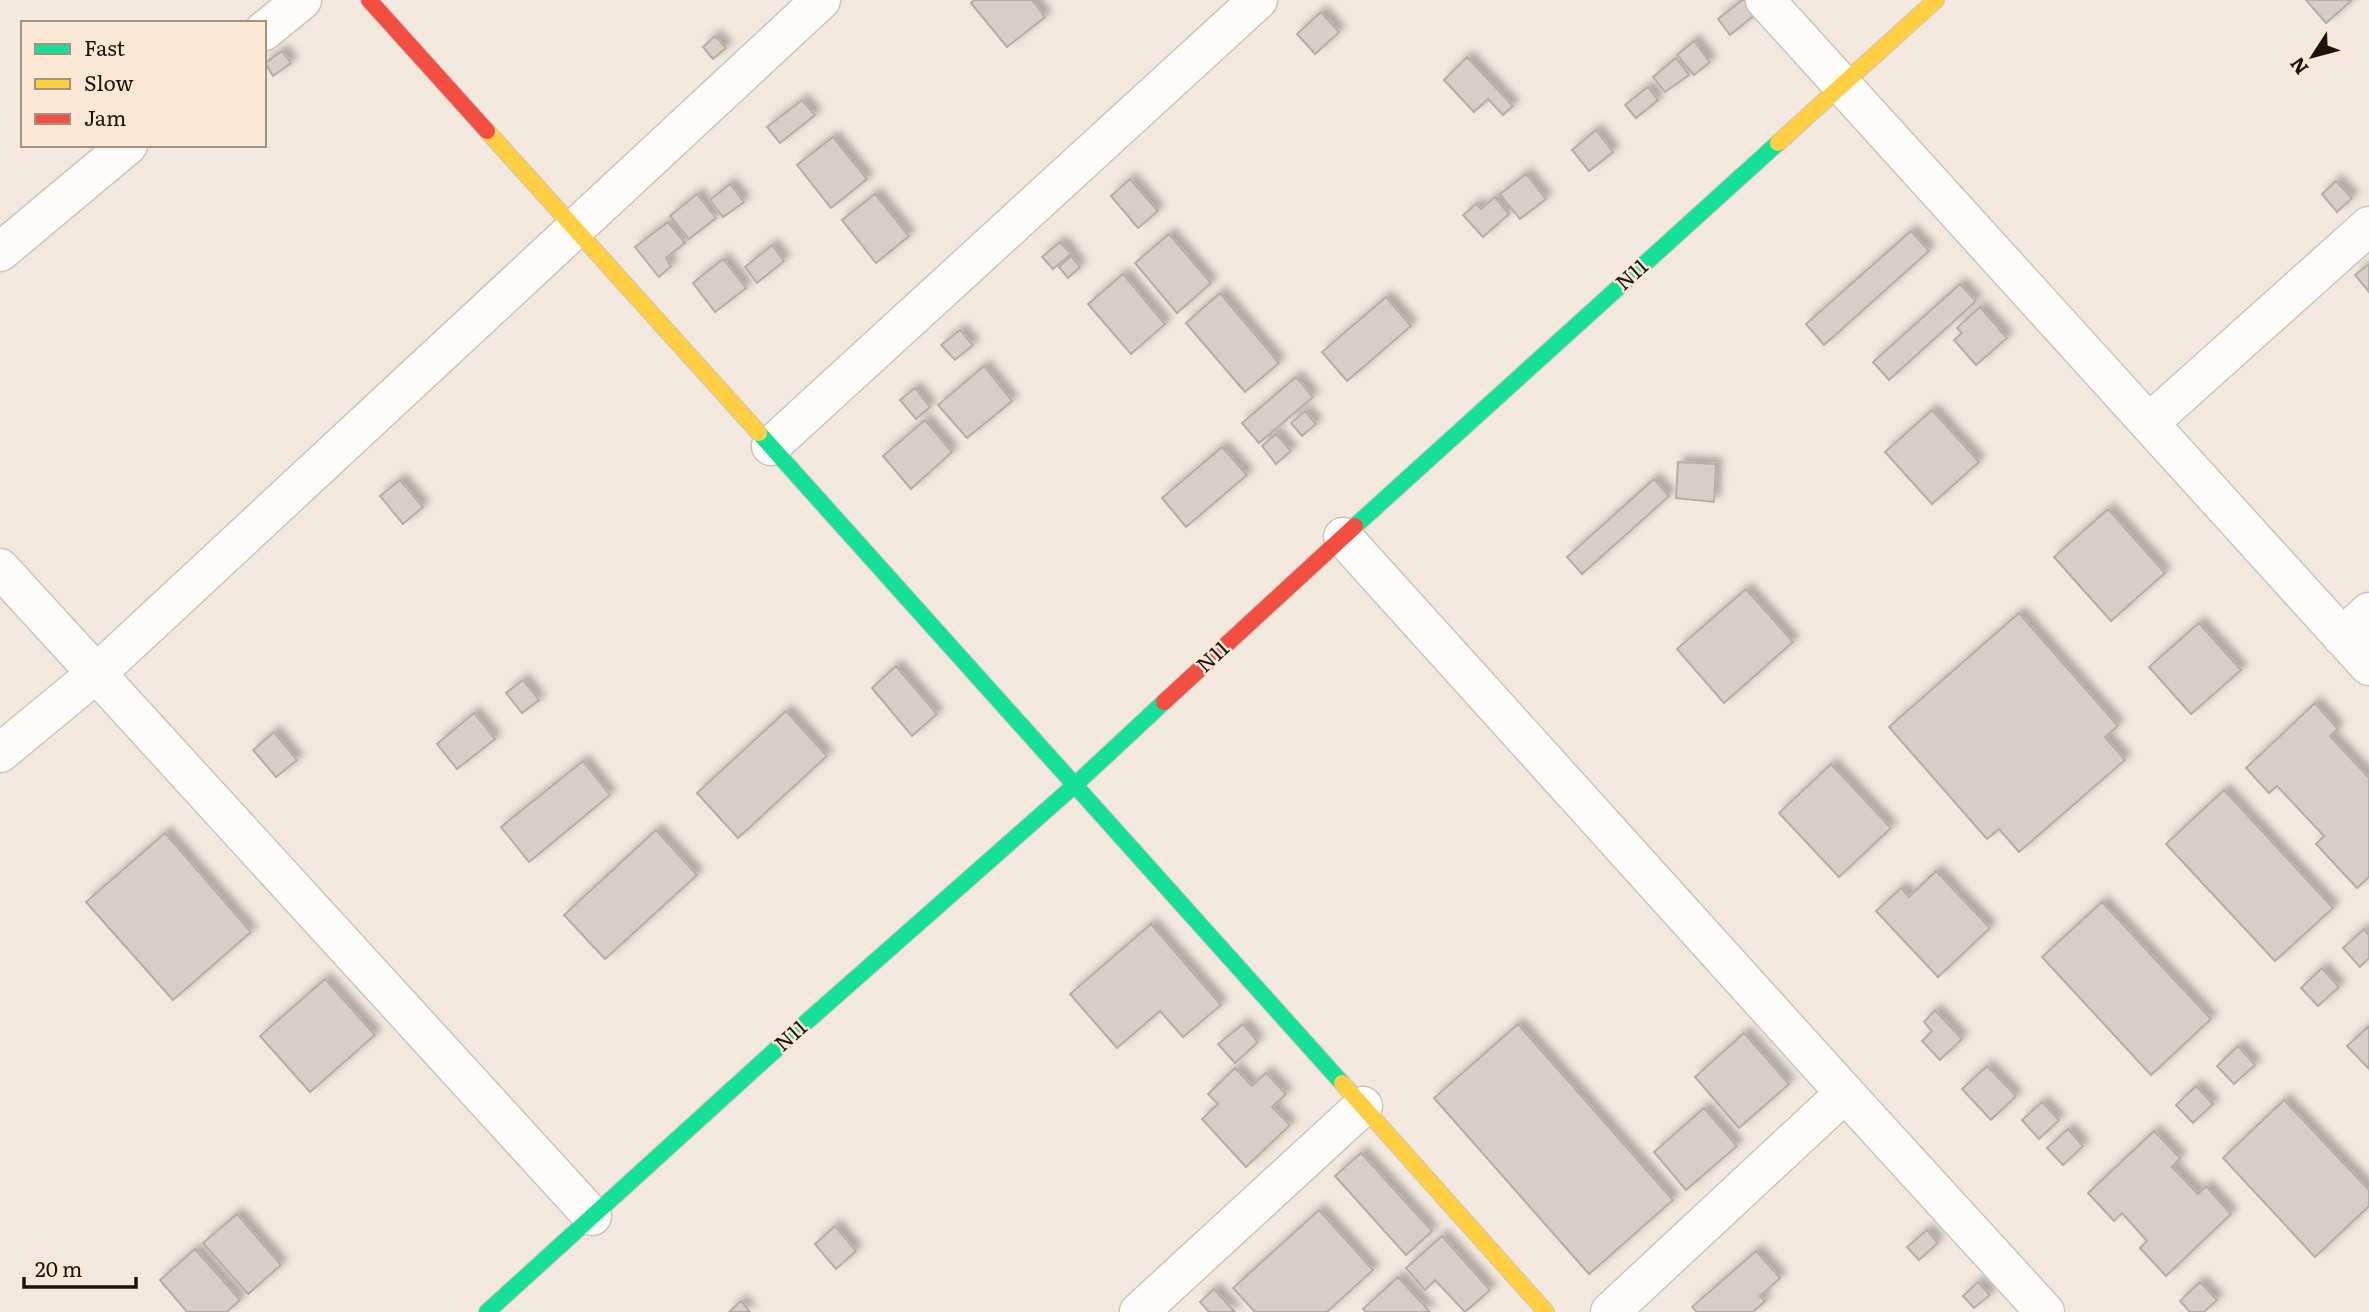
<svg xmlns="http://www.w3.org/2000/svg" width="2369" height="1312" viewBox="0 0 2369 1312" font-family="Literata,serif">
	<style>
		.building { fill: #d7cfc6; stroke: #b6aea5; stroke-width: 2; filter: url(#shadow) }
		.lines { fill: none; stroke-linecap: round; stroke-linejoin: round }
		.street-casing { stroke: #ccc4bb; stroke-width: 41 }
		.fast-casing { stroke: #ccc4bb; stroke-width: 18 }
		.slow-casing { stroke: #ccc4bb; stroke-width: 18 }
		.jam-casing { stroke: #ccc4bb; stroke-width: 18 }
		.street { stroke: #fdfcfa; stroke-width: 38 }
		.fast { stroke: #16e098; stroke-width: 16 }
		.slow { stroke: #ffcf43; stroke-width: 16 }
		.jam { stroke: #f24e42; stroke-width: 16 }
		.labels { text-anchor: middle; stroke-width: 5; stroke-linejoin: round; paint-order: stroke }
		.street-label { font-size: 21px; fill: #1b140d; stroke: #fbe8d4 }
	</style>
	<defs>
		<filter id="shadow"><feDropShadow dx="6" dy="-6" stdDeviation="3.5" flood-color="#0004"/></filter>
	</defs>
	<rect width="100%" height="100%" fill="#f2e8dd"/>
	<g class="building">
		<path d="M 974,0 L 1032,0 L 1045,17 L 1007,47 L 971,3 Z"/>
		<path d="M 1742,0 L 1746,0 L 1757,13 L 1730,35 L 1718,19 Z"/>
		<path d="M 2306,0 L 2352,0 L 2326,23 Z"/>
		<path d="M 1321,12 L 1339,32 L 1315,54 L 1297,34 Z"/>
		<path d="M 715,36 L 726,48 L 713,59 L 703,47 Z"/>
		<path d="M 1694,41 L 1710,62 L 1694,75 L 1677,55 Z"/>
		<path d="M 282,51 L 291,63 L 273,76 L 265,63 Z"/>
		<path d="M 1467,57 L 1513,106 L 1503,115 L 1488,99 L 1474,112 L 1444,80 Z"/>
		<path d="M 1676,58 L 1689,75 L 1665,92 L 1653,77 Z"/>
		<path d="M 1648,87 L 1658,100 L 1636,118 L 1625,105 Z"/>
		<path d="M 802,100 L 815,115 L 780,143 L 767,127 Z"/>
		<path d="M 1596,130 L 1613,152 L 1589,171 L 1572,150 Z"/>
		<path d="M 833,137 L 867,179 L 831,208 L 797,165 Z"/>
		<path d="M 1526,174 L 1546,199 L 1520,219 L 1500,194 Z"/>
		<path d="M 1130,179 L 1158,211 L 1138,228 L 1111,196 Z"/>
		<path d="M 2336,181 L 2352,198 L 2337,212 L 2322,194 Z"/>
		<path d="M 730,184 L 744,202 L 723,217 L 710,200 Z"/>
		<path d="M 697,194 L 716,218 L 689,239 L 670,216 Z"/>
		<path d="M 875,194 L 909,236 L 876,263 L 842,220 Z"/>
		<path d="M 1495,197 L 1509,214 L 1483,237 L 1463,215 L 1476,204 L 1481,209 Z"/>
		<path d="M 668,222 L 685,243 L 666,258 L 671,266 L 659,277 L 635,247 Z"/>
		<path d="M 1911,231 L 1929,251 L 1824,345 L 1806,324 Z"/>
		<path d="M 1169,234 L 1211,283 L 1177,313 L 1135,263 Z"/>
		<path d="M 1060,242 L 1071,254 L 1053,269 L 1042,257 Z"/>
		<path d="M 772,245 L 784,261 L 757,283 L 745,267 Z"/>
		<path d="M 1071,256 L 1080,267 L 1068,278 L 1059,267 Z"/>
		<path d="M 723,259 L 746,288 L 715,312 L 693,283 Z"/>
		<path d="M 2369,264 L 2369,292 L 2355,275 Z"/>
		<path d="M 1123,274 L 1165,324 L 1131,354 L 1088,304 Z"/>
		<path d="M 1960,284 L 1976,301 L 1889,380 L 1873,362 Z"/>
		<path d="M 1220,293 L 1279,363 L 1245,392 L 1186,323 Z"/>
		<path d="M 1386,297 L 1411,326 L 1347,381 L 1322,352 Z"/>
		<path d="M 1980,307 L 2007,338 L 1976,365 L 1954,340 L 1962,333 L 1957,328 Z"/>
		<path d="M 960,330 L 973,345 L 955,360 L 941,345 Z"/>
		<path d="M 984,366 L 1012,401 L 967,438 L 938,405 Z"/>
		<path d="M 1296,377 L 1313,397 L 1259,443 L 1242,423 Z"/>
		<path d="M 915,388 L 930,407 L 916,419 L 900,400 Z"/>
		<path d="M 1932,410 L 1979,462 L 1932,504 L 1885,452 Z"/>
		<path d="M 1305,411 L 1316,424 L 1302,436 L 1291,423 Z"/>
		<path d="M 925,420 L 952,452 L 911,489 L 883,456 Z"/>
		<path d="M 1276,434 L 1291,451 L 1276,464 L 1262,446 Z"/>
		<path d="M 1222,447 L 1247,475 L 1186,527 L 1162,498 Z"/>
		<path d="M 1678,462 L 1716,464 L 1714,502 L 1676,498 Z"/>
		<path d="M 1654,479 L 1669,496 L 1582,574 L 1567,557 Z"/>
		<path d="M 400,480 L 423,507 L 403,524 L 380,496 Z"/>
		<path d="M 2108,509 L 2165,573 L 2111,621 L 2054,557 Z"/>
		<path d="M 1746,589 L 1793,642 L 1724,703 L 1677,649 Z"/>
		<path d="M 2019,613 L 2118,726 L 2105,737 L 2125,760 L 2019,852 L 1999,829 L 1987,839 L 1889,727 Z"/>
		<path d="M 2199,623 L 2241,670 L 2191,714 L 2149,667 Z"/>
		<path d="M 896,666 L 937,714 L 912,736 L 872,688 Z"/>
		<path d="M 523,680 L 539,700 L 522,713 L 506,693 Z"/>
		<path d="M 2315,703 L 2338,729 L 2330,736 L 2369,778 L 2369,877 L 2357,888 L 2316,844 L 2324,836 L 2277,786 L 2269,793 L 2246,768 Z"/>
		<path d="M 786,711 L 827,756 L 738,838 L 697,793 Z"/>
		<path d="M 474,713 L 495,739 L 457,769 L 437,744 Z"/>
		<path d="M 274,732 L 297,760 L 276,777 L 253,750 Z"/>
		<path d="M 583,761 L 610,795 L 529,862 L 501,827 Z"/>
		<path d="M 1831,764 L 1891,828 L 1839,877 L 1779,813 Z"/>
		<path d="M 2224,790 L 2333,908 L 2275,961 L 2166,844 Z"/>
		<path d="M 656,830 L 697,875 L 605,959 L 564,915 Z"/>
		<path d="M 165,833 L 251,932 L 173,1000 L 86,902 Z"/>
		<path d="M 1936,871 L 1990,928 L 1938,977 L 1876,911 L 1901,888 L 1909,897 Z"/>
		<path d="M 2102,902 L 2211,1019 L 2151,1075 L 2042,957 Z"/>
		<path d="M 1151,924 L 1221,1005 L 1183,1037 L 1160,1011 L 1117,1048 L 1070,994 Z"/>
		<path d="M 2364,929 L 2369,935 L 2369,958 L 2360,967 L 2343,948 Z"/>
		<path d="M 2322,968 L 2339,987 L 2318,1006 L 2301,988 Z"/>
		<path d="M 325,979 L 375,1035 L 310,1092 L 260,1036 Z"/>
		<path d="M 1935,1010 L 1962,1039 L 1940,1060 L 1922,1041 L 1932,1031 L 1924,1022 Z"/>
		<path d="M 1243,1024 L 1258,1042 L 1235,1063 L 1218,1044 Z"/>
		<path d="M 1518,1024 L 1673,1200 L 1589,1274 L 1434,1098 Z"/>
		<path d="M 2369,1026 L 2369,1069 L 2347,1046 Z"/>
		<path d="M 1744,1033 L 1789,1084 L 1739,1128 L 1695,1077 Z"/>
		<path d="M 2238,1046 L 2255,1065 L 2234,1084 L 2217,1066 Z"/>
		<path d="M 1987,1066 L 2016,1096 L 1991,1120 L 1962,1089 Z"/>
		<path d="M 1235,1068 L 1252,1086 L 1266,1073 L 1286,1094 L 1272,1107 L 1290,1125 L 1246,1167 L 1202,1119 L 1218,1104 L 1208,1094 Z"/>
		<path d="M 2196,1086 L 2213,1104 L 2193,1123 L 2176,1105 Z"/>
		<path d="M 2284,1100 L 2369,1190 L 2369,1206 L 2315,1257 L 2223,1158 Z"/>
		<path d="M 2042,1102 L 2059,1120 L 2039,1139 L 2022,1120 Z"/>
		<path d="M 1704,1108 L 1737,1146 L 1686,1190 L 1654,1152 Z"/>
		<path d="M 2068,1129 L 2083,1146 L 2063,1165 L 2047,1148 Z"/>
		<path d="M 2154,1131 L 2180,1158 L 2172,1167 L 2198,1194 L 2206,1186 L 2231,1214 L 2166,1276 L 2140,1248 L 2147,1241 L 2122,1213 L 2114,1221 L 2088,1193 Z"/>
		<path d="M 1361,1153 L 1432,1231 L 1406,1255 L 1335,1176 Z"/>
		<path d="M 1319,1210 L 1373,1270 L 1327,1312 L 1255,1312 L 1233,1288 Z"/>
		<path d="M 237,1214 L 281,1265 L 248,1294 L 203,1243 Z"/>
		<path d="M 835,1226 L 856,1251 L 836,1269 L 815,1244 Z"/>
		<path d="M 1927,1230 L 1938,1243 L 1919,1260 L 1907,1247 Z"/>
		<path d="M 1442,1236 L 1490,1290 L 1465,1312 L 1435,1280 L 1425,1290 L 1406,1268 Z"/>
		<path d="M 195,1249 L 240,1300 L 227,1312 L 187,1312 L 160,1280 Z"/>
		<path d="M 1756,1251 L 1780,1278 L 1760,1296 L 1765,1301 L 1753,1312 L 1697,1312 L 1692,1307 Z"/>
		<path d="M 1398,1277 L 1430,1312 L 1366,1312 L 1363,1309 Z"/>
		<path d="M 1978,1282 L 1990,1295 L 1974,1308 L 1963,1296 Z"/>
		<path d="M 2200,1282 L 2217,1300 L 2204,1312 L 2190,1312 L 2180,1301 Z"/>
		<path d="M 1214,1289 L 1235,1312 L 1209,1312 L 1200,1302 Z"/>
		<path d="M 741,1301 L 750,1312 L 729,1312 Z"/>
	</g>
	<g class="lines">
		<defs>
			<g id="street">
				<path d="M 1765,0 L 2369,666"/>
				<path d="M 264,31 L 302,0"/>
				<path d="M 0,252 L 128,145"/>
				<path d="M 2149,423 L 2369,226"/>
				<path d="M 771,446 L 1258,0"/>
				<path d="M 1343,537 L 1845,1093 L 2045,1312"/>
				<path d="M 0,568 L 592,1216"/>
				<path d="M 2342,637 L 2369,612"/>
				<path d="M 0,753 L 97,673 L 821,0"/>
				<path d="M 1139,1312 L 1363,1106"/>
				<path d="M 1610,1312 L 1845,1093"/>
			</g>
			<g id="fast">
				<path d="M 759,433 L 1342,1083"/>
				<path d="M 1355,526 L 1778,143"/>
				<path d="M 487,1312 L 794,1033 L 1076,784 L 1164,702"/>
			</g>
			<g id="slow">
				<path d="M 487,131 L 759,433"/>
				<path d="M 1778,143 L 1936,0"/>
				<path d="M 1342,1083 L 1546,1312"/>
			</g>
			<g id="jam">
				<path d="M 369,0 L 487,131"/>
				<path d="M 1164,702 L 1355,526"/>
			</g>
		</defs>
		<use href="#street" class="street-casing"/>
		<use href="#fast" class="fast-casing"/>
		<use href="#slow" class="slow-casing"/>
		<use href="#jam" class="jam-casing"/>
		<use href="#street" class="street"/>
		<use href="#fast" class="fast"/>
		<use href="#slow" class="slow"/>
		<use href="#jam" class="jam"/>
	</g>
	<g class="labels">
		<g class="street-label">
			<text transform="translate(1632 275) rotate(-42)" y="7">N11</text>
			<text transform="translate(1213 657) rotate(-43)" y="7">N11</text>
			<text transform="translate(791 1036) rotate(-42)" y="7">N11</text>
		</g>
	</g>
	<rect x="21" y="21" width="245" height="126" fill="#fbe8d4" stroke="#a19384" stroke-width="2"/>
	<rect x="35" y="44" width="35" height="10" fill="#16e098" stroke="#a19384" stroke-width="2"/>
	<text x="84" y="56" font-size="21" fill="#1b140d">Fast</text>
	<rect x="35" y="79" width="35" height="10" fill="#ffcf43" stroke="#a19384" stroke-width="2"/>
	<text x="84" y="91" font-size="21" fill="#1b140d">Slow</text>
	<rect x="35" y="114" width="35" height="10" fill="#f24e42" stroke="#a19384" stroke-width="2"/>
	<text x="84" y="126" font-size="21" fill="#1b140d">Jam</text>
	<g transform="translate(2313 56) rotate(234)" stroke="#fbe8d4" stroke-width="5" paint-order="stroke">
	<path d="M0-5L12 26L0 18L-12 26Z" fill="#1b140d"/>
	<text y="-10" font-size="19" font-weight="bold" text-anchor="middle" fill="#1b140d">N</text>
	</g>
	<path d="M24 1277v10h112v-10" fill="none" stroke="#1b140d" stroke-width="3.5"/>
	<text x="35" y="1277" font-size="21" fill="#1b140d" stroke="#fbe8d4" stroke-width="5" paint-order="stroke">20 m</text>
</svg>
